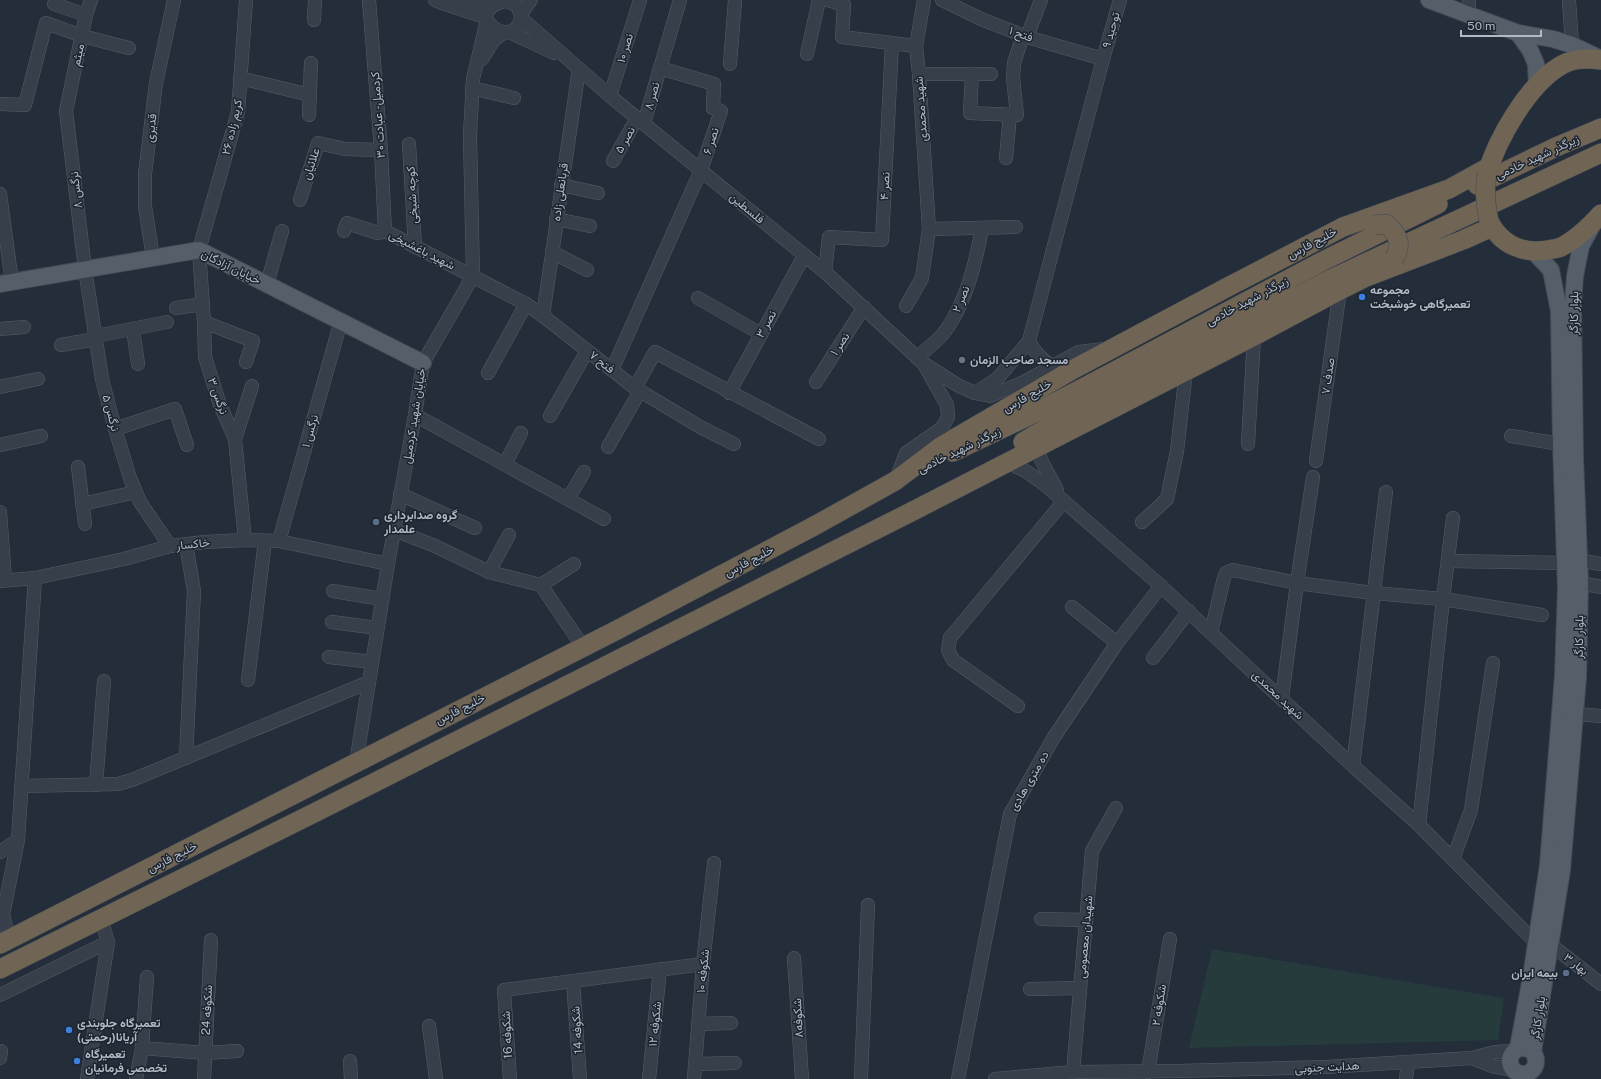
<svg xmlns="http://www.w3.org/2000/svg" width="1601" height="1079" viewBox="0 0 1601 1079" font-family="'Public Sans',Vazirmatn,sans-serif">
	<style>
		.green { fill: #263b3c }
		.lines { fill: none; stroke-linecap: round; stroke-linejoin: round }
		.minor-casing { stroke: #555d68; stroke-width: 14 }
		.major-casing { stroke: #434b56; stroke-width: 18 }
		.highway-casing { stroke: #424a55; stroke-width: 20 }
		.minor { stroke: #373f4a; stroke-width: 13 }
		.major { stroke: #555f6a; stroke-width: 16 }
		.highway { stroke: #706454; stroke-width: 19 }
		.highway-bridge-casing { stroke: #424a55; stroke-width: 20; stroke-linecap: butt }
		.highway-bridge { stroke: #706454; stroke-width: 19 }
		.shop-dot { fill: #3f7fe0; stroke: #1c242f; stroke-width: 1.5 }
		.worship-dot { fill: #6b7280; stroke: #1c242f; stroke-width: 1.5 }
		.service-dot { fill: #5c6f8a; stroke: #1c242f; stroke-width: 1.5 }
		.labels { text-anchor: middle; stroke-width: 3; stroke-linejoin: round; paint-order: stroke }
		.street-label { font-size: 12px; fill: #b2bac6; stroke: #1c242f }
		.poi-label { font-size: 12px; font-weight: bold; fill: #b2bac6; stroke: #1c242f; text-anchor: start }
	</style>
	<rect width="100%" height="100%" fill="#232e3a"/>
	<path class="green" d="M 1212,949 L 1504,998 L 1498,1040 L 1189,1048 Z"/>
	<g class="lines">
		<defs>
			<g id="minor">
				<path d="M 91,0 L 86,15 L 66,111 L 85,269 L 102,379 L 115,429 L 130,478 L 140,502 L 170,546"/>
				<path d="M 369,0 L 381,150 L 385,231"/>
				<path d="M 435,0 L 442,3 L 485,17"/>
				<path d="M 461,0 L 491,7"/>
				<path d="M 828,0 L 844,5 L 842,37 L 916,46"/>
				<path d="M 924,0 L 916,46 L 919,74 L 929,229 L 1016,227"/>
				<path d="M 942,0 L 981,19 L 1027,37 L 1103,59"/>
				<path d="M 1469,0 L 1469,14"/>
				<path d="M 1569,0 L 1572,45"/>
				<path d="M 505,1 C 515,3 521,8 521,18 C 516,40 493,34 485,17 C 488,7 496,3 505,1 Z"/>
				<path d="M 54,4 L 86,15"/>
				<path d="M 521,14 L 531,0"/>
				<path d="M 521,18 L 610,96 L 825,272 L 923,363 L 959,386 L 975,393 L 990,396 L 1024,382 L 1079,352 L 1104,349"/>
				<path d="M 314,20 L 315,0"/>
				<path d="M 509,32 L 554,53"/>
				<path d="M 1027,37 L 1041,0"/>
				<path d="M 807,54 L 819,0"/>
				<path d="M 482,59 L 493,41 L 504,32"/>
				<path d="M 730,64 L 735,0"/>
				<path d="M 919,74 L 991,74"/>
				<path d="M 972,74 L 970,113 L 1017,115 L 1013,78 L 1014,63 L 1023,35"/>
				<path d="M 240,78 L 310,95"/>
				<path d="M 472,88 L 514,98"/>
				<path d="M 610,96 L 640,0"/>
				<path d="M 0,104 L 25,105 L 46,23 L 82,36 L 129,48"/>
				<path d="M 309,115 L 311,63"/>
				<path d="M 644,123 L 680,0"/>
				<path d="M 409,144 L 415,247"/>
				<path d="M 1006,158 L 1010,115"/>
				<path d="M 613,161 L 637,118"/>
				<path d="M 561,185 L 598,193"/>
				<path d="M 0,194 L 12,282"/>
				<path d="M 300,200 L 318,143 L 345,149 L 381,150"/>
				<path d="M 556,219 L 590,226"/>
				<path d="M 344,231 L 347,223 L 378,233 L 385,231 L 526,304 L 543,316 L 635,388 L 702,428 L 734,444"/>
				<path d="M 552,252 L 587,270"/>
				<path d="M 153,258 L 145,206 L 145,174 L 156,83 L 174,0"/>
				<path d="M 825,272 L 829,237 L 882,240 L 892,43"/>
				<path d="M 267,284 L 282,231"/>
				<path d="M 698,298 L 761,334"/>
				<path d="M 906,306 L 922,278 L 929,229"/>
				<path d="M 176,308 L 203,304"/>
				<path d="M 543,316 L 579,69"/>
				<path d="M 204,322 L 253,341 L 246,362"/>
				<path d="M 0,329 L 24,327"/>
				<path d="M 133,329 L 138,364"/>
				<path d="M 96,336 L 167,322"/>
				<path d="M 1029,341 C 1035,353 1041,359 1052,366"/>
				<path d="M 61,345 L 96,339"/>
				<path d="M 917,358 C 925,350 935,343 942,335 C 965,308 976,262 982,228"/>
				<path d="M 612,370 L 701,170 L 721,111 L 713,108 L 714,84 L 660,68"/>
				<path d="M 488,373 L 526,304"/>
				<path d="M 816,382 L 864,307"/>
				<path d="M 0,387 L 38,379"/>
				<path d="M 635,388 L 655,352 L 819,439"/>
				<path d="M 729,393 L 804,256"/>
				<path d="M 975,393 L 998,378 L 1029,341 L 1103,59 L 1120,0"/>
				<path d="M 415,415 L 604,519"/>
				<path d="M 550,416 L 587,351"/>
				<path d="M 115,429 L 175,409 L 187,445"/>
				<path d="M 1511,436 L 1561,444"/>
				<path d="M 235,439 L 252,386"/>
				<path d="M 1248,444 L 1254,336"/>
				<path d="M 0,445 L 41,436"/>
				<path d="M 608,447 L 640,391"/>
				<path d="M 1038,447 L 1041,460 L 1057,490"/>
				<path d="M 1316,461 L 1340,290"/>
				<path d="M 1008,462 L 1027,472 L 1044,484 L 1161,586 L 1353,766 L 1419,825 L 1536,943"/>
				<path d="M 505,464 L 521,433"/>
				<path d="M 78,467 L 85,524"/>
				<path d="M 896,480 L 906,453 L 942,428 L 948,417 L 947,405 L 925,366"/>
				<path d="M 400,494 L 475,528"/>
				<path d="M 568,499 L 584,472"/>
				<path d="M 82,504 L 136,492"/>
				<path d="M 0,512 L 5,580"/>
				<path d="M 1142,522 L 1167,499 L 1177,451 L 1186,371"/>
				<path d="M 394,530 L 435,546 L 489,572 L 541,585 L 583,647"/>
				<path d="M 245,540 L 235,439 L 220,405 L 205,357 L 204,322 L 199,250 L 238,112 L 246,0"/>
				<path d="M 279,541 L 341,321"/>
				<path d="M 186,544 L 194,591 L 186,758"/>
				<path d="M 1579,560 L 1601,564"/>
				<path d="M 1448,561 L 1565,563"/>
				<path d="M 489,572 L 509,535"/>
				<path d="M 0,581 L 35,578 L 124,559 L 170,546 L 205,542 L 245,540 L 279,541 L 388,564"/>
				<path d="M 1580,583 L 1601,587"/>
				<path d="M 541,585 L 574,564"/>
				<path d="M 333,591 L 382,599"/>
				<path d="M 1072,607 L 1117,643"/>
				<path d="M 332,622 L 377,628"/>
				<path d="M 1211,632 L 1224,578 L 1226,573 L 1233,570 L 1297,583 L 1373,593 L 1443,599 L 1542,615"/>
				<path d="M 329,657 L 372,662"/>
				<path d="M 1153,658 L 1189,611"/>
				<path d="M 248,680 L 265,541"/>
				<path d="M 1282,698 L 1297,583 L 1313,477"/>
				<path d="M 1018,706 L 953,660 L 948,650 L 950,638 L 1064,501"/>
				<path d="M 1575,714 L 1601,716"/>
				<path d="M 356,763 L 388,564 L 415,415 L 423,363 L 473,276 L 470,135 L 473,79 L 487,20"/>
				<path d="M 1353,766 L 1386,492"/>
				<path d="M 96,785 L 104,681"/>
				<path d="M 21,786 L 118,784 L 132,780 L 369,682"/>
				<path d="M 1419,825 L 1443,599 L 1453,518"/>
				<path d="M 0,852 L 18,840"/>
				<path d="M 1453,859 L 1471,810 L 1493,663"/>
				<path d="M 1041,919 L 1086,920"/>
				<path d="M 9,940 L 3,915 L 18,840 L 35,578"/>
				<path d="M 1550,944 L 1601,984"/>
				<path d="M 794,958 L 802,1079"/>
				<path d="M 573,981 L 580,1079"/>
				<path d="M 1030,989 L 1080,988"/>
				<path d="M 0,995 L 108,942"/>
				<path d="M 698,1024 L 731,1023"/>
				<path d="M 429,1026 L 436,1079"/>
				<path d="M 142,1048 L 205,1053 L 237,1051"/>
				<path d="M 0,1058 L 1,1051"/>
				<path d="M 1472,1058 L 1492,1066 L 1513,1070"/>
				<path d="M 350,1061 L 351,1079"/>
				<path d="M 695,1064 L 735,1063"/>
				<path d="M 1073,1072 L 1092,851 L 1116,808"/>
				<path d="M 1148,1072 L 1170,939"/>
				<path d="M 87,1079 L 108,942 L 101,919"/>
				<path d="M 136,1079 L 142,1048 L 147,977"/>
				<path d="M 204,1079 L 211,940"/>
				<path d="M 510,1079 L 504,990 L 703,964"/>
				<path d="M 649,1079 L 660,969"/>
				<path d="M 694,1079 L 703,964 L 714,863"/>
				<path d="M 861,1079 L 868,905"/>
				<path d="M 958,1079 L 1010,814 L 1054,737 L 1117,643 L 1161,586"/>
				<path d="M 995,1079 L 1073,1072 L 1178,1071 L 1326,1067 L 1472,1058 L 1495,1052 L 1514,1051"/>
				<path d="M 1406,1079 L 1408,1062"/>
			</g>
			<g id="major">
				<path d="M 1429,0 L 1518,33 L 1553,39 L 1572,45 L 1601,59"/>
				<path d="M 1518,33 L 1530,50 L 1536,64 L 1537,86"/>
				<path d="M 0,284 L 199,250 L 423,363"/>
				<circle cx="1523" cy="1061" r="13"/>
				<path d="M 1518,1048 L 1531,977 L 1548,865 L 1563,676 L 1566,588 L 1561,444 L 1559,311 L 1551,270 L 1534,252"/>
				<path d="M 1533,1052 L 1562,870 L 1578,677 L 1580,583 L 1575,458 L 1573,305 L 1575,276 L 1581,246 L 1592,226"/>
			</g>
			<g id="highway">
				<path d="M 1487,174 C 1497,139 1528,85 1560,66 C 1572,58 1587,58 1601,60"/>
				<path d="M 1477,185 L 1556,147 L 1601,128"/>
				<path d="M 1489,221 C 1501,245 1523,254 1548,250 C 1552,249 1557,249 1561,247 C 1576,240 1590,226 1601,214"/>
				<path d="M 1023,442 L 1124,383 L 1331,279 L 1601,153"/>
				<path d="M 953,452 L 1043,409 L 1321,262 L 1438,204"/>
				<path d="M 0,944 L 617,630 L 816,525 L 895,481 L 940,447 L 1072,370 L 1224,289 L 1343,227 L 1449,189 L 1489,167"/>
				<path d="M 0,969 L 316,812 L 911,512 L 1254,336 L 1340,290 L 1364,278 L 1463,240 L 1492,227"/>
			</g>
		</defs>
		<use href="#minor" class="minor-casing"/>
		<use href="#major" class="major-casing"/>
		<use href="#highway" class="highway-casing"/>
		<use href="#minor" class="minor"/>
		<use href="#major" class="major"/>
		<use href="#highway" class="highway"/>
		<defs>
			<g id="highway-bridge">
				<path d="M 1487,174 C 1484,191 1485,204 1489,221"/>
				<path d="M 1374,225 L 1386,224 C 1398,234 1403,244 1394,259"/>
			</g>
		</defs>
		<use href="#highway-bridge" class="highway-bridge-casing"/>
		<use href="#highway-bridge" class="highway-bridge"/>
	</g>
	<g class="shop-dot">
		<circle cx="1362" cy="297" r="4"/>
		<circle cx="69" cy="1030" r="4"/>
		<circle cx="77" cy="1061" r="4"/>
	</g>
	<circle class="worship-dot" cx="962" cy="360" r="4"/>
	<g class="service-dot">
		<circle cx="376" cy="522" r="4"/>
		<circle cx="1566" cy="973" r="4"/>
	</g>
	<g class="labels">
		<g class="street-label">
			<text transform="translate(1111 30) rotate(-74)" y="4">توحید ۹</text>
			<text transform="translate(1021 34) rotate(20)" y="4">فتح ۱</text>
			<text transform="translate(625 48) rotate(-73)" y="4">نصر ۱۰</text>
			<text transform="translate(78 55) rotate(-78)" y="4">میثم</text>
			<text transform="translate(652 96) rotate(-74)" y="4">نصر ۸</text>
			<text transform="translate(921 109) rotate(-94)" y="4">شهید محمدی</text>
			<text transform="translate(378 115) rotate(-94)" y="4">کردمیل - عبادت ۳۰</text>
			<text transform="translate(232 127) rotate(-77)" y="4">کریم زاده ۲۶</text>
			<text transform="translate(151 128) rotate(-84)" y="4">قدیری</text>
			<text transform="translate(625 140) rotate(-61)" y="4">نصر ۵</text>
			<text transform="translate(711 141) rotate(-72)" y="4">نصر ۶</text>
			<text transform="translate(1537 157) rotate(-25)" y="4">زیرگذر شهید خادمی</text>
			<text transform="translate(311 164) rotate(-72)" y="4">علائیان</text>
			<text transform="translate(885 186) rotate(-87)" y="4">نصر ۴</text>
			<text transform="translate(76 190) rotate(-97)" y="4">نرگس ۸</text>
			<text transform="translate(560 192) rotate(-82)" y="4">قربانعلی زاده</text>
			<text transform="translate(412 195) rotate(-93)" y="4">کوچه شیخی</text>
			<text transform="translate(747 208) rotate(40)" y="4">فلسطین</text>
			<text transform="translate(1312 243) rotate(-28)" y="4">خلیج فارس</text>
			<text transform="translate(422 250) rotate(27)" y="4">شهید باغشیخی</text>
			<text transform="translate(231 267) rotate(26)" y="4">خیابان آزادگان</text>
			<text transform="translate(961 299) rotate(-68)" y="4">نصر ۲</text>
			<text transform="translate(1247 301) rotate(-28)" y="4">زیرگذر شهید خادمی</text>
			<text transform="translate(1574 313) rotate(-89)" y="4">بلوار کارگر</text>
			<text transform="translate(766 324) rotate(-61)" y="4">نصر ۳</text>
			<text transform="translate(840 344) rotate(-57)" y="4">نصر ۱</text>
			<text transform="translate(602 362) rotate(38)" y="4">فتح ۷</text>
			<text transform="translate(1328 376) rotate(-82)" y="4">صدف ۷</text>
			<text transform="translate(218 396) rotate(70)" y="4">نرگس ۳</text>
			<text transform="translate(1027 396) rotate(-30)" y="4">خلیج فارس</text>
			<text transform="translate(111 413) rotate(75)" y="4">نرگس ۵</text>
			<text transform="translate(414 416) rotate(-81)" y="4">خیابان شهید کردمیل</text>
			<text transform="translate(310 431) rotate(-74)" y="4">نرگس ۱</text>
			<text transform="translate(959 450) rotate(-26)" y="4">زیرگذر شهید خادمی</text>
			<text transform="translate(193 544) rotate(-6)" y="4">خاکسار</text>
			<text transform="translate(749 561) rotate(-28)" y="4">خلیج فارس</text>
			<text transform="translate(1579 637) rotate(-89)" y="4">بلوار کارگر</text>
			<text transform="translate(1278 695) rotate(43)" y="4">شهید محمدی</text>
			<text transform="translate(460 709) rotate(-27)" y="4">خلیج فارس</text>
			<text transform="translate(1029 781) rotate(-60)" y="4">ده متری هادی</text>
			<text transform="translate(172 857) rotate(-27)" y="4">خلیج فارس</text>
			<text transform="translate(1085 937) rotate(-85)" y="4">شهیدان معصومی</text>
			<text transform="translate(1576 964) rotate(38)" y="4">بهار ۳</text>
			<text transform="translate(703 971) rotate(-84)" y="4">شکوفه ۱۰</text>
			<text transform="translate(1159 1005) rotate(-81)" y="4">شکوفه ۲</text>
			<text transform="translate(207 1010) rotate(-87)" y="4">شکوفه 24</text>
			<text transform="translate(798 1018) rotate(-93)" y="4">شکوفه۸</text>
			<text transform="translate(1538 1018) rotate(-81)" y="4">بلوار کارگر</text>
			<text transform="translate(655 1024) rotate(-84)" y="4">شکوفه ۱۲</text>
			<text transform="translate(577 1030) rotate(-94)" y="4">شکوفه 14</text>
			<text transform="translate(507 1035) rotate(-93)" y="4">شکوفه 16</text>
			<text transform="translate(1327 1067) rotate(-3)" y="4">هدایت جنوبی</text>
		</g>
		<g class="poi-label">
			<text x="1370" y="294">مجموعه<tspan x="1370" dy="14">تعمیرگاهی خوشبخت</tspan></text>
			<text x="970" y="364">مسجد صاحب الزمان</text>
			<text x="384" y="519">گروه صدابرداری<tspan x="384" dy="14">علمدار</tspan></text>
			<text x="1558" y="977" text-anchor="end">بیمه ایران</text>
			<text x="77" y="1027">تعمیرگاه جلوبندی<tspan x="77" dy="14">آریانا(رحمتی)</tspan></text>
			<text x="85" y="1058">تعمیرگاه<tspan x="85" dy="14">تخصصی فرمانیان</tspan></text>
		</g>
	</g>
	<path d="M1461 30v6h80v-6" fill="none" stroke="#b2bac6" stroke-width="2"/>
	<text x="1467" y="30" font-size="12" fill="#b2bac6" stroke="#1c242f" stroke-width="3" paint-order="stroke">50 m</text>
</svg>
